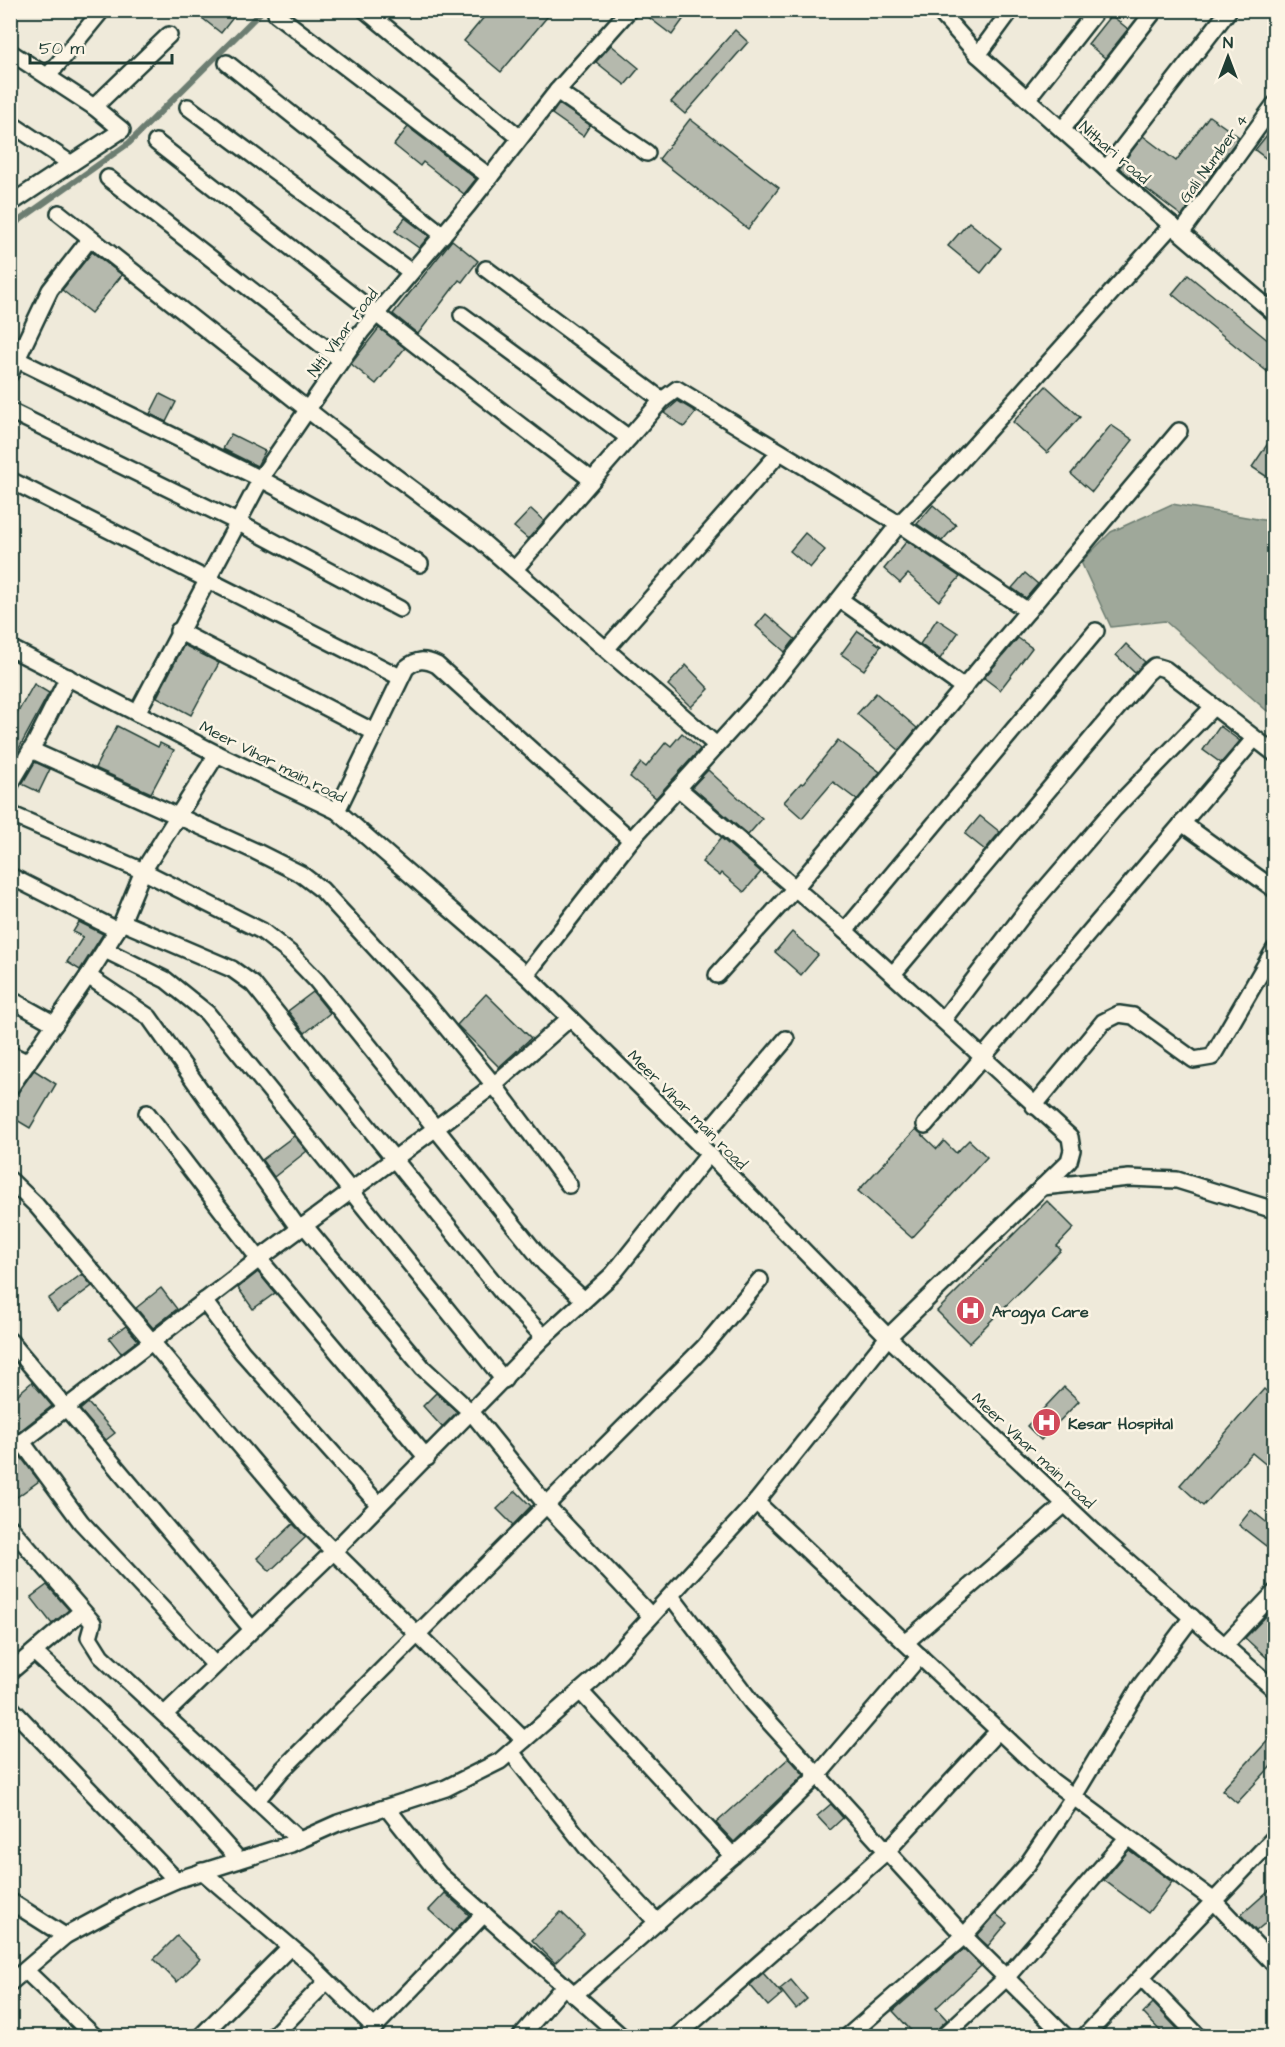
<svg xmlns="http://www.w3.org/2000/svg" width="1285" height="2047" viewBox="0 0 1285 2047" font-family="'Architects Daughter',sans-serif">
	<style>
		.water { fill: #9fa89a; stroke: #6c7d71; stroke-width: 1.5 }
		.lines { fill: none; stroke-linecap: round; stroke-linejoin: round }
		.stream { stroke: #6c7d71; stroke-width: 6 }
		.building { fill: #b5b9ad; stroke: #1f3d34; stroke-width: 1.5 }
		.minor-casing { stroke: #1f3d34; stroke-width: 20 }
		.minor { stroke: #fcf5e5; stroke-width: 15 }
		.labels { text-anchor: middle; stroke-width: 5; stroke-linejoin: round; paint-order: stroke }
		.street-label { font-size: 16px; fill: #1f3d34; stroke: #fcf5e5 }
		.poi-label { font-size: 16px; font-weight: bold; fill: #1f3d34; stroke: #fcf5e5; text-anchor: start }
	</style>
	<rect width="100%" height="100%" fill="#efeada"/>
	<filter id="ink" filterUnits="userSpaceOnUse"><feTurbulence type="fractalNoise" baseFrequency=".0167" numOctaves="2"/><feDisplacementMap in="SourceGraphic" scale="12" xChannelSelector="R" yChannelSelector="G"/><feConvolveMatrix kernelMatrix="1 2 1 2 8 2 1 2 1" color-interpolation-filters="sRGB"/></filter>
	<g filter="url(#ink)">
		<path class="water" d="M 1172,504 L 1274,522 L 1274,713 L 1266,710 L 1165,621 L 1111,627 L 1081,562 L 1111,532 Z"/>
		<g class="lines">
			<path class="stream" d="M 10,227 L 129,143 L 263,10"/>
		</g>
		<g class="building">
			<path d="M 192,10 L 239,10 L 221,33 Z"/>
			<path d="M 490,10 L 553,10 L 501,72 L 464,41 Z"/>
			<path d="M 639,10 L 690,10 L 672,35 Z"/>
			<path d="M 1111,15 L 1128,29 L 1105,58 L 1088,44 Z"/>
			<path d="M 735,30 L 748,42 L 685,114 L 671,102 Z"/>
			<path d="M 611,45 L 639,68 L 625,85 L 596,62 Z"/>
			<path d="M 559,104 L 590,125 L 583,136 L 552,114 Z"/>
			<path d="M 1209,116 L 1239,137 L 1182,216 L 1119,168 L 1143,136 L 1176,161 Z"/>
			<path d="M 690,119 L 779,188 L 748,229 L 659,159 Z"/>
			<path d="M 1275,125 L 1275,165 L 1255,150 Z"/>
			<path d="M 408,127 L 476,179 L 464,194 L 423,162 L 420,166 L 394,145 Z"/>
			<path d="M 405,218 L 429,236 L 419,248 L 395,231 Z"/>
			<path d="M 969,222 L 1001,248 L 981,273 L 948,246 Z"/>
			<path d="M 452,240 L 478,261 L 462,282 L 459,280 L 418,334 L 393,314 Z"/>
			<path d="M 92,252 L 122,275 L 91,313 L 62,290 Z"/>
			<path d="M 1188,275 L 1275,346 L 1275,378 L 1172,294 Z"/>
			<path d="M 379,328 L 405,348 L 376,384 L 351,364 Z"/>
			<path d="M 1046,386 L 1080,417 L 1047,453 L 1013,422 Z"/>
			<path d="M 160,394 L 176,402 L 166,422 L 150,414 Z"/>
			<path d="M 678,401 L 696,412 L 684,427 L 664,413 Z"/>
			<path d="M 1111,425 L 1133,440 L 1092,492 L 1071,474 Z"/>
			<path d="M 1275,433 L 1275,482 L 1252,467 Z"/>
			<path d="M 231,434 L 265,451 L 257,466 L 223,449 Z"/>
			<path d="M 933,505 L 956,525 L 942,541 L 917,524 Z"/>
			<path d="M 531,509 L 544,521 L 528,539 L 514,527 Z"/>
			<path d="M 805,533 L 825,550 L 810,568 L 790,551 Z"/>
			<path d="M 907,541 L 960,577 L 939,601 L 908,574 L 900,583 L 884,569 Z"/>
			<path d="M 1025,573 L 1038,584 L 1026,598 L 1012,588 Z"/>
			<path d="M 766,614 L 795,639 L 785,652 L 756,626 Z"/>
			<path d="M 937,619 L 958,633 L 940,659 L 920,644 Z"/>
			<path d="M 858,631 L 881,646 L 864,670 L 841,654 Z"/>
			<path d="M 1018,638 L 1032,648 L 1000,690 L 984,678 Z"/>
			<path d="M 1126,644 L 1145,662 L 1135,673 L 1116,655 Z"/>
			<path d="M 184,645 L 219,663 L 191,715 L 157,697 Z"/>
			<path d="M 686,665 L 709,689 L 691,707 L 668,685 Z"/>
			<path d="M 34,684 L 49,693 L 10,765 L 10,726 Z"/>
			<path d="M 876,693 L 917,728 L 899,750 L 857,714 Z"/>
			<path d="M 117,726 L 158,747 L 160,743 L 174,750 L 151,793 L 95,768 Z"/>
			<path d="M 1220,726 L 1240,741 L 1221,763 L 1203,750 Z"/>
			<path d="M 682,733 L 700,749 L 656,798 L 630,777 L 641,763 L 646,767 L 666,742 L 671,746 Z"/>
			<path d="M 838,740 L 880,772 L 857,800 L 833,782 L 802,818 L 784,802 L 801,783 L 803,784 Z"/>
			<path d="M 35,762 L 50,769 L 39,792 L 22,784 Z"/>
			<path d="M 708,770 L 762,819 L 748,835 L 692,787 Z"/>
			<path d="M 980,816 L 1000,832 L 985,850 L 965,834 Z"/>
			<path d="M 721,838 L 761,872 L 744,892 L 722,873 L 720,876 L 702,862 Z"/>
			<path d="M 79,922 L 103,934 L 80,970 L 67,962 L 83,937 L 73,932 Z"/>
			<path d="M 792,932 L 818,955 L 801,975 L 775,952 Z"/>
			<path d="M 313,992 L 330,1013 L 305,1033 L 288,1011 Z"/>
			<path d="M 486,994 L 531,1038 L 499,1067 L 457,1025 Z"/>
			<path d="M 34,1070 L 56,1084 L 30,1128 L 10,1116 L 10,1103 Z"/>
			<path d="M 916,1129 L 937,1149 L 944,1141 L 956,1153 L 969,1140 L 987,1157 L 912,1238 L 858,1191 Z"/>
			<path d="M 294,1136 L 307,1151 L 274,1177 L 262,1160 Z"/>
			<path d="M 1047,1201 L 1074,1228 L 1057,1246 L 1061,1250 L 969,1343 L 937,1311 Z"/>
			<path d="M 258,1272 L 275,1293 L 253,1309 L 238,1288 Z"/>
			<path d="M 82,1274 L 92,1286 L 57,1312 L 48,1299 Z"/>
			<path d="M 161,1288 L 177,1309 L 153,1328 L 136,1308 Z"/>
			<path d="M 126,1326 L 138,1340 L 121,1353 L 109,1338 Z"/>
			<path d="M 32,1382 L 52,1406 L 16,1434 L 10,1427 L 10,1401 Z"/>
			<path d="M 1064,1387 L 1079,1401 L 1041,1440 L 1027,1426 Z"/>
			<path d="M 1264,1389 L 1275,1399 L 1275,1472 L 1252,1453 L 1203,1506 L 1180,1485 Z"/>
			<path d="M 436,1393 L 457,1412 L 442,1427 L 423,1406 Z"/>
			<path d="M 88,1403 L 115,1433 L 106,1440 L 80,1410 Z"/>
			<path d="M 20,1456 L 39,1481 L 10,1502 L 10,1464 Z"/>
			<path d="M 516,1491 L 531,1506 L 513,1525 L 497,1509 Z"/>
			<path d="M 1251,1510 L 1275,1529 L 1275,1553 L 1239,1525 Z"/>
			<path d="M 293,1524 L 306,1537 L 270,1571 L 257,1558 Z"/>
			<path d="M 47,1585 L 69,1610 L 52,1624 L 31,1597 Z"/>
			<path d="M 1275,1607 L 1275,1665 L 1245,1638 Z"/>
			<path d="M 1275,1733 L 1275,1762 L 1237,1803 L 1222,1790 Z"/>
			<path d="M 789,1758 L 804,1775 L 734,1842 L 716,1823 Z"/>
			<path d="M 831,1804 L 843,1818 L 830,1830 L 817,1816 Z"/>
			<path d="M 1129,1850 L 1172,1882 L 1148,1913 L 1104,1880 Z"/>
			<path d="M 1275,1885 L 1275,1915 L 1256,1931 L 1241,1915 Z"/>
			<path d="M 445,1893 L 469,1915 L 453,1932 L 429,1910 Z"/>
			<path d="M 561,1912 L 584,1934 L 555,1963 L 532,1940 Z"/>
			<path d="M 996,1914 L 1007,1923 L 988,1946 L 977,1936 Z"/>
			<path d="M 177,1936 L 200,1959 L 177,1982 L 154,1959 Z"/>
			<path d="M 964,1949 L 981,1966 L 936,2008 L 947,2020 L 937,2029 L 934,2037 L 917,2037 L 893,2011 Z"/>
			<path d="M 763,1973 L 782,1994 L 768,2006 L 750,1985 Z"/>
			<path d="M 791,1980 L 807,1999 L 796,2009 L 780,1989 Z"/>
			<path d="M 1153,2003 L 1185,2037 L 1166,2037 L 1143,2013 Z"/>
		</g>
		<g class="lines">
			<defs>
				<g id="minor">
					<path d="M 365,10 L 520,138"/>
					<path d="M 938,10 L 978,55 L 1106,169 L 1274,313"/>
					<path d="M 276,14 L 490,177"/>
					<path d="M 10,52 L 94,107 L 122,130 L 10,204"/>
					<path d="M 978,55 L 1011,10"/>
					<path d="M 227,63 L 443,235"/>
					<path d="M 48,76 L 102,10"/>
					<path d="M 557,91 L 647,153"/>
					<path d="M 1027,99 L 1097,10"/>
					<path d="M 94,107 L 169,35"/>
					<path d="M 188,107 L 411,272"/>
					<path d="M 10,123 L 70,163"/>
					<path d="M 1062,130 L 1155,10"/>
					<path d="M 156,142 C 301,255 445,369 592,480"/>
					<path d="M 1106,169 L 1229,10"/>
					<path d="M 108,178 L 341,360"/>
					<path d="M 59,213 L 337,433 L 480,540 L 716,745"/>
					<path d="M 1182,232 L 1274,105"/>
					<path d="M 486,269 L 662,400"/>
					<path d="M 462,315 L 629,438"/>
					<path d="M 10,356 L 261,479 L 420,564"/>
					<path d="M 10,374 L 50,290 L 89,240"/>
					<path d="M 10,411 L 237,522 L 400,609"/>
					<path d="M 10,480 L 400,677"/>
					<path d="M 515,569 L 662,400 L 677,389 L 899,524 L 1028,611"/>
					<path d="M 841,600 L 964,688"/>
					<path d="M 178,631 L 374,732"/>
					<path d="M 10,648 L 217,754 L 337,811 L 526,975 L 709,1154 L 888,1337 L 1102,1539 L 1274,1689"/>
					<path d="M 607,648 L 780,452"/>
					<path d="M 137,713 L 264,473 L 361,332 L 468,205 L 557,91 L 629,10"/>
					<path d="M 31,750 L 255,851 L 301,874 L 322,890 L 427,1004 L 494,1085 L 569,1185"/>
					<path d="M 10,785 L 35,743 L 68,677"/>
					<path d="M 337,811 L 406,668 C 417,659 424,659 437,665 L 631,840"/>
					<path d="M 10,814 L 143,871 L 262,931 L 291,954 L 316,980 L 545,1264 L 584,1300"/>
					<path d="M 1182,823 L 1274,889"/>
					<path d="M 10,876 L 117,930"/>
					<path d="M 122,922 L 232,969 L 253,984 L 503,1294 L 544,1337"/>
					<path d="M 845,931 L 1096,631"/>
					<path d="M 105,950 L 166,980 L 207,1013 L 504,1380"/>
					<path d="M 893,974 L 1147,673 L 1155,666 L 1165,669 L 1274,753"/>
					<path d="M 526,975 L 631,840 L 768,689 L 899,524 L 955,467 L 1172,225"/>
					<path d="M 717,975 L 796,887 L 1179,431"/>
					<path d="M 88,976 L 149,1017 L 299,1229"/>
					<path d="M 10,999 L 55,1024"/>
					<path d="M 943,1020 L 1026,911 L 1114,809 L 1213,707"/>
					<path d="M 10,1054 L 28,1063"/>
					<path d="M 10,1088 L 88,976 L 122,922 L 143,871 L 217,754"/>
					<path d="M 1034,1106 L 1103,1022 L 1119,1014 L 1133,1016 L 1194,1060 L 1212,1057 L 1274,950"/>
					<path d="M 147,1113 L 259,1259 L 427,1458"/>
					<path d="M 925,1125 L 1254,739"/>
					<path d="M 698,1143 L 786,1039"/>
					<path d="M 10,1180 L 36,1205 L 308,1526 L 524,1740"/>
					<path d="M 1042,1187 L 1129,1178 L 1177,1180 L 1274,1210"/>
					<path d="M 304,1225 L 423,1368 L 472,1413 L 547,1506 L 651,1616"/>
					<path d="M 204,1301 L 242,1352 L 379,1505"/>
					<path d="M 10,1341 L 251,1628"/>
					<path d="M 22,1442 L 81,1522 L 215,1665"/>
					<path d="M 10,1451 L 259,1259 L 494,1085 L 570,1018"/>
					<path d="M 756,1502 L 1052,1781 L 1213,1900 L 1274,1964"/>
					<path d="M 10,1527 L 93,1623 L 89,1637 L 101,1656 L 299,1840"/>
					<path d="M 671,1596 L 752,1703 L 964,1936 L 1065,2036"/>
					<path d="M 906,1642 L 1065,1504"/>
					<path d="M 1225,1645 L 1274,1593"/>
					<path d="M 34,1652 L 137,1747 L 239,1860"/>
					<path d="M 10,1672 L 82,1611"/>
					<path d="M 580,1691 L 733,1856"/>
					<path d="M 10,1707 L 176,1880"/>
					<path d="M 165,1714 L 333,1552 L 544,1337 L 613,1274 L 709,1154"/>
					<path d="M 511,1752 L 587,1848 L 657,1922"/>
					<path d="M 257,1800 L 282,1770 L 704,1347 L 760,1280"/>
					<path d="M 387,1808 L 439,1874 L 621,2036"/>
					<path d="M 202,1871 L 307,1961 L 374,2027"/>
					<path d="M 10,1901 L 65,1936"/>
					<path d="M 26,1971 L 94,2036"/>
					<path d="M 1143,1979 L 1198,2036"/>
					<path d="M 10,1983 L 65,1936 L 137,1897 L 176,1880 L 291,1844 L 338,1823 L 446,1788 L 500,1761 L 594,1679 L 756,1502 L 888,1337 L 1069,1161 L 1072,1150 L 1070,1137 L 845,931 L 678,788"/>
					<path d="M 574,1995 L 760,1832 L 818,1775 L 920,1656"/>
					<path d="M 201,2036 L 290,1947"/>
					<path d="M 273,2036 L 327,1981"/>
					<path d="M 366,2036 L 484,1914"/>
					<path d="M 521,2036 L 564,1986"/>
					<path d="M 677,2036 L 888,1850 L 998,1731"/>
					<path d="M 848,2036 L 964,1936 L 1027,1865 L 1074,1796 L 1141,1685 L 1192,1617"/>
					<path d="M 944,2036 L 1005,1979 L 1127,1838"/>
					<path d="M 1085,2036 L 1274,1838"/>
				</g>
			</defs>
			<use href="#minor" class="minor-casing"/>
			<use href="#minor" class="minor"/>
		</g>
	</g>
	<defs>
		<symbol id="hospital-disc" viewBox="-11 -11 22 22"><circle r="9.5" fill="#d1495b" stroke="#fcf5e5"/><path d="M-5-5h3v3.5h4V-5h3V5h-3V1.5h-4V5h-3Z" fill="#fff"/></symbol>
	</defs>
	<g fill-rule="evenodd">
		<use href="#hospital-disc" x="954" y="1294" width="33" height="33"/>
		<use href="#hospital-disc" x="1030" y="1406" width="33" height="33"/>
	</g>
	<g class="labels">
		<g class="street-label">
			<text transform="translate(1115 152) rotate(41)" y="6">Nithari road</text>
			<text transform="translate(1213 158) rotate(-54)" y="6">Gali Number 4</text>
			<text transform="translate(342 332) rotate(-53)" y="6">Niti Vihar road</text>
			<text transform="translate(273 761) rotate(27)" y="6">Meer Vihar main road</text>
			<text transform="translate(688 1109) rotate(45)" y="6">Meer Vihar main road</text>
			<text transform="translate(1034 1450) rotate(43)" y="6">Meer Vihar main road</text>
		</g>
		<g class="poi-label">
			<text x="992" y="1317">Arogya Care</text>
			<text x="1068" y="1429">Kesar Hospital</text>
		</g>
	</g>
	<rect width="1285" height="2047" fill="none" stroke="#fcf5e5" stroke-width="36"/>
	<rect x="18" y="18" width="1249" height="2011" fill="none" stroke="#1f3d34" stroke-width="2" filter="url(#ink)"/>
	<g transform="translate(1228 57)" stroke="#fcf5e5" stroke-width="4.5" paint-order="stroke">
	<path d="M0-4.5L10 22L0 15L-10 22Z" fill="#1f3d34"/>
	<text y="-9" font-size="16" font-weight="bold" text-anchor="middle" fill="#1f3d34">N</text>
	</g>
	<path d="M30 54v9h142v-9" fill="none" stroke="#1f3d34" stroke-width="3"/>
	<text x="39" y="54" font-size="18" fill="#1f3d34" stroke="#fcf5e5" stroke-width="4.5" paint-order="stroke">50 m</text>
</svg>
